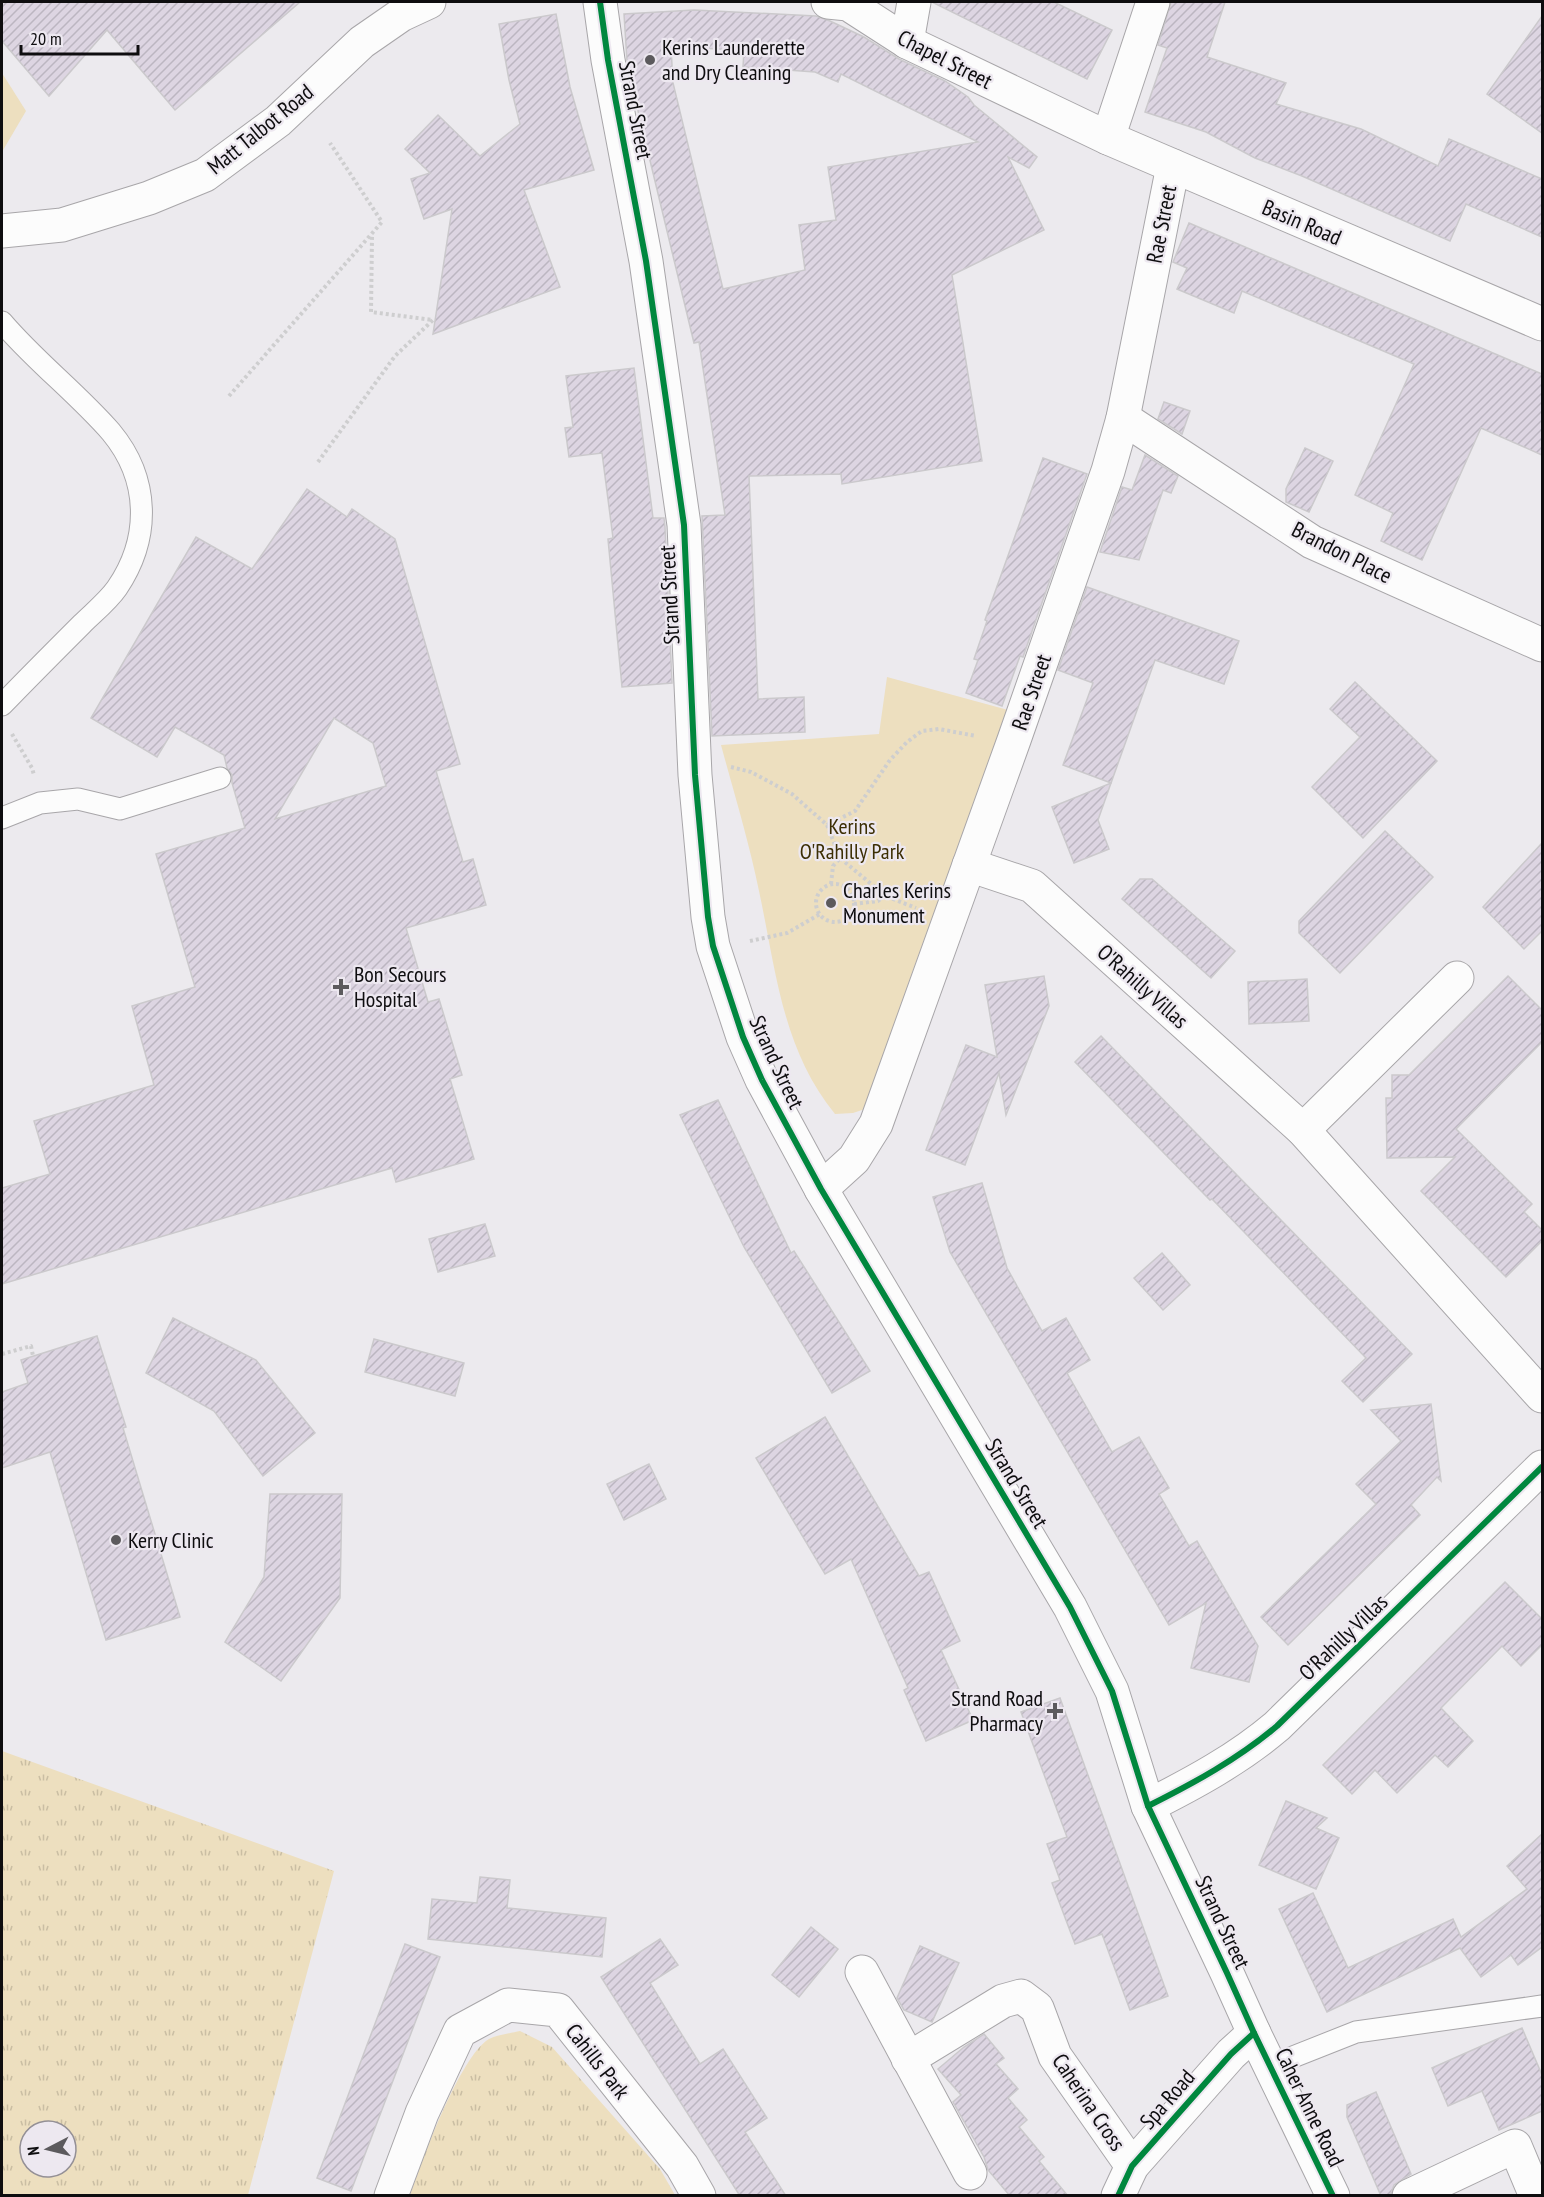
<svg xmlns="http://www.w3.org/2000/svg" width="1544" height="2197" viewBox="0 0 1544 2197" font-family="'PT Sans Narrow',sans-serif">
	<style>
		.grass { fill: url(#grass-tufts); fill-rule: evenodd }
		.park { fill: #eddfbf }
		.building { fill: url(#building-hatch); stroke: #cbc9cc; stroke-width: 1.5; fill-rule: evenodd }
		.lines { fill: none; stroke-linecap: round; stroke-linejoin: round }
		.service-casing { stroke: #a8a6a9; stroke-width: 23 }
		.minor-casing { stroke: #a8a6a9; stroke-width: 35 }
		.tertiary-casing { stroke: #a8a6a9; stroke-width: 35 }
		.secondary-casing { stroke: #a8a6a9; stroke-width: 35 }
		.path { stroke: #cececf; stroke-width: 4; stroke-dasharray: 3 3; stroke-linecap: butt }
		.service { stroke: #fcfcfc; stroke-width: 21 }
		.minor { stroke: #fcfcfc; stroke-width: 33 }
		.tertiary { stroke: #fcfcfc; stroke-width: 33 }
		.secondary { stroke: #fcfcfc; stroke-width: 33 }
		.cycleway-casing { stroke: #ede8f0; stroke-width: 10 }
		.cycleway { stroke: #00873e; stroke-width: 6 }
		.poi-dot { fill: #5c5a5d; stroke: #ede8f0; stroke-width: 2 }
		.labels { text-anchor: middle; stroke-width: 4.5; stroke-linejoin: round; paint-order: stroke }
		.poi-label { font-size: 22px; fill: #0e0d0f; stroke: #ede8f0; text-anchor: start }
		.street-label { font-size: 22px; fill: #0e0d0f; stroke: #ede8f0 }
		.park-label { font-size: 22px; fill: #3c2e03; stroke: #ede8f0 }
	</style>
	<defs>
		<pattern id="grass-tufts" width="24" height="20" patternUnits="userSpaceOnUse" patternTransform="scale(1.5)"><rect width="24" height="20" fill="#eddfbf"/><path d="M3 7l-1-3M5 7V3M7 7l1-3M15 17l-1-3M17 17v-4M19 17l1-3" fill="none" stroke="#cabea3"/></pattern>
		<pattern id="building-hatch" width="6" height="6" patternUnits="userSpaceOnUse" patternTransform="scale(1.5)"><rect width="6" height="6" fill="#ddd5e2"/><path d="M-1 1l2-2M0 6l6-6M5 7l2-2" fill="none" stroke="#bcb6c1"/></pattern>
	</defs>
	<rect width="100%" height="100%" fill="#eceaee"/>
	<g class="grass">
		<path d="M 2,1751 L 334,1871 L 248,2195 L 2,2195 ZM 30,2131 L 66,2131 L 66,2167 L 30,2167 Z"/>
		<path d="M 520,2031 L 552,2047 L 660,2169 L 675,2195 L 410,2196 C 421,2162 460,2056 489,2039 C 497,2035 511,2033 520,2031 Z"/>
	</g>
	<g class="park">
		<path d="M 2,73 L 26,111 L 2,152 Z"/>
		<path d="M 887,677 L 1008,710 L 913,970 L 865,1109 L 853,1113 L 835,1114 C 782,1049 776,970 759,891 C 749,842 734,793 721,745 L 879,734 Z"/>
	</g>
	<g class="building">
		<path d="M 2,2 L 300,2 L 175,110 L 107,30 L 49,96 L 2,41 Z"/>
		<path d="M 932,2 L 1054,2 L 1112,30 L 1087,79 Z"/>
		<path d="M 1171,2 L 1225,2 L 1207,57 L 1286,83 L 1276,104 L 1361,129 L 1438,166 L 1449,139 L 1542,179 L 1542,237 L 1466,204 L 1450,241 L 1302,176 L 1255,158 L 1206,132 L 1145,112 L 1167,48 L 1158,45 Z"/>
		<path d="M 694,10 L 816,16 L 830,21 L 864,37 L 899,59 L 945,81 L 968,97 L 974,105 L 1037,157 L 1029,168 L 1008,157 L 1044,230 L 952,275 L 982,461 L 842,484 L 841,474 L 749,476 L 758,699 L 804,697 L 805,732 L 712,736 L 702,516 L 725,515 L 699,342 L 694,343 L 633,90 L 627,61 L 624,14 ZM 671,47 L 744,50 L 743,67 L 815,72 L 838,82 L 841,74 L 978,142 L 828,167 L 836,220 L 799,225 L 805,270 L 723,289 L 673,83 Z"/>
		<path d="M 556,14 L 570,87 L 594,170 L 524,190 L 560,287 L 433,334 L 452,209 L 424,219 L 411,179 L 430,173 L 405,149 L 438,115 L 480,156 L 520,124 L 509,80 L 499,24 Z"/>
		<path d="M 1542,16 L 1542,133 L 1487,94 Z"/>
		<path d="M 1189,223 L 1542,374 L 1542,455 L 1481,428 L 1422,560 L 1381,541 L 1393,513 L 1355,495 L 1414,364 L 1242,291 L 1234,313 L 1177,289 L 1187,268 L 1173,262 Z"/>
		<path d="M 634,368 L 653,518 L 664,518 L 665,527 L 672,683 L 622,687 L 608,539 L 613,538 L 602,453 L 569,457 L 565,428 L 573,427 L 566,376 Z"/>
		<path d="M 1164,402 L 1190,411 L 1182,434 L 1158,419 Z"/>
		<path d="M 1305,448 L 1333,461 L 1309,512 L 1286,502 L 1286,489 Z"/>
		<path d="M 1145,455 L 1178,476 L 1171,493 L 1163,490 L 1139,560 L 1100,552 L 1122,487 L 1132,490 Z"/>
		<path d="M 1043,458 L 1087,474 L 1023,657 L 1020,656 L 1002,706 L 966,693 L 978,660 L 974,659 L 987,621 L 985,620 Z"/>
		<path d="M 307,489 L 347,517 L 352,509 L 395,539 L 460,764 L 436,771 L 463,862 L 473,859 L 486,905 L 406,928 L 428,1002 L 439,999 L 462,1075 L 450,1079 L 474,1159 L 396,1182 L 392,1168 L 2,1284 L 2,1188 L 50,1174 L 34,1121 L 154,1085 L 132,1006 L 195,987 L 156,854 L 245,828 L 232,783 L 232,775 L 227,768 L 224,755 L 175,727 L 157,757 L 91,718 L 196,537 L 252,569 ZM 334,718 L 373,743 L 386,786 L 275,819 Z"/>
		<path d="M 1087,587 L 1239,641 L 1224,684 L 1155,660 L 1111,783 L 1063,765 L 1093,683 L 1058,670 Z"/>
		<path d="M 1355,682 L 1437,761 L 1363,838 L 1312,787 L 1360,737 L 1330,709 Z"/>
		<path d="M 1111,783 L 1098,820 L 1109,849 L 1074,863 L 1052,807 Z"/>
		<path d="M 1385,831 L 1433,877 L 1340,973 L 1299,933 L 1299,921 Z"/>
		<path d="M 1542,843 L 1542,931 L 1524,949 L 1483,907 Z"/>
		<path d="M 1140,879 L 1152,879 L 1235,951 L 1211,978 L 1122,899 Z"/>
		<path d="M 1044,976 L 1049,1006 L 1006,1115 L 999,1073 L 965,1165 L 926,1150 L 966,1045 L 997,1057 L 985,985 Z"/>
		<path d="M 1508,976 L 1542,1010 L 1542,1042 L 1456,1129 L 1532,1204 L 1524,1212 L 1542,1230 L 1542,1241 L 1506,1277 L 1421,1191 L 1455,1157 L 1387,1158 L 1386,1098 L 1392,1098 L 1392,1075 L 1409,1075 Z"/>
		<path d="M 1307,979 L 1309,1021 L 1249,1024 L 1248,982 Z"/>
		<path d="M 1101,1036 L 1412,1354 L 1363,1402 L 1342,1381 L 1366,1358 L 1246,1234 L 1212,1199 L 1210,1200 L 1075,1062 Z"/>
		<path d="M 718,1100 L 791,1253 L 794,1251 L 870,1371 L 832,1393 L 744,1247 L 680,1115 Z"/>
		<path d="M 982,1183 L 1007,1268 L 1042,1331 L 1066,1318 L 1090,1360 L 1067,1373 L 1112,1452 L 1139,1437 L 1169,1488 L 1159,1494 L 1189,1546 L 1197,1541 L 1258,1646 L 1249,1682 L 1191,1668 L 1206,1603 L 1169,1625 L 950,1252 L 933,1197 Z"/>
		<path d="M 485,1224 L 495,1256 L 438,1272 L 429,1239 Z"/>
		<path d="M 1162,1253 L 1190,1285 L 1163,1310 L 1134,1278 Z"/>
		<path d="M 173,1318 L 256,1360 L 315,1433 L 263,1476 L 214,1411 L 146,1373 Z"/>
		<path d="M 97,1336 L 126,1427 L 123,1428 L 180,1617 L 106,1640 L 50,1452 L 2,1468 L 2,1392 L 28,1383 L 21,1360 Z"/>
		<path d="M 374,1339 L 464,1363 L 455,1396 L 365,1372 Z"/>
		<path d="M 1431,1404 L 1441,1481 L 1437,1477 L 1411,1505 L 1420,1515 L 1288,1645 L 1261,1617 L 1376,1504 L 1356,1484 L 1401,1441 L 1371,1410 Z"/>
		<path d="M 825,1417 L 919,1576 L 929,1572 L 960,1641 L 941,1650 L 973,1720 L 926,1741 L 904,1690 L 908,1688 L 851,1559 L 825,1574 L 756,1458 Z"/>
		<path d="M 649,1464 L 666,1499 L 624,1520 L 607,1484 Z"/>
		<path d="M 270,1494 L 342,1494 L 340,1598 L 281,1681 L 225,1642 L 264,1577 Z"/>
		<path d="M 1505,1582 L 1542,1619 L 1542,1645 L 1521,1666 L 1502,1646 L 1441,1708 L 1473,1741 L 1448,1767 L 1435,1755 L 1397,1793 L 1375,1770 L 1352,1794 L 1323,1765 Z"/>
		<path d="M 1060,1698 L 1168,1996 L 1130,2010 L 1102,1934 L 1075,1944 L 1052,1883 L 1060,1880 L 1047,1844 L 1067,1837 L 1021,1712 Z"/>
		<path d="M 1286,1801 L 1327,1818 L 1316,1828 L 1339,1838 L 1316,1889 L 1259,1865 Z"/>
		<path d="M 1542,1834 L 1542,1947 L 1518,1965 L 1511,1955 L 1481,1977 L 1460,1948 L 1327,2012 L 1279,1909 L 1313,1893 L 1348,1968 L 1453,1919 L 1461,1937 L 1527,1889 L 1507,1866 Z"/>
		<path d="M 480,1877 L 510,1880 L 507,1908 L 606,1918 L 602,1957 L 428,1939 L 432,1899 L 477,1903 Z"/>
		<path d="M 811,1927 L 838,1949 L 799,1997 L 772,1975 Z"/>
		<path d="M 660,1939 L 678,1965 L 650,1983 L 700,2064 L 723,2049 L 767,2118 L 745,2132 L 786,2196 L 740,2196 L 601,1977 Z"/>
		<path d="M 405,1944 L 440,1957 L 351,2191 L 317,2178 Z"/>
		<path d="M 920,1946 L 959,1963 L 932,2022 L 904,2010 L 897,1998 Z"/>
		<path d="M 1522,2028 L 1542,2075 L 1542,2111 L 1499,2130 L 1482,2091 L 1448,2106 L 1432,2068 Z"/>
		<path d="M 984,2034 L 1004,2058 L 996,2064 L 1018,2089 L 1008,2098 L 1027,2120 L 1019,2127 L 1044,2157 L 1039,2161 L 1068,2196 L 1010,2196 L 988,2170 L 984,2157 L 953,2102 L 961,2095 L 938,2069 L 964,2047 Z"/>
		<path d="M 1376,2092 L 1411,2174 L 1394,2185 L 1390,2196 L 1381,2196 L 1347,2117 L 1347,2105 Z"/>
	</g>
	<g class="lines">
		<defs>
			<g id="service">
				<path d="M 2,322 C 35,361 77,393 111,432 C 150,479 151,538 117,588 C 108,601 93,613 82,624 C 55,651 28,678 2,705"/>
				<path d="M 2,818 L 40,803 L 78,799 L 120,809 L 220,778"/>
				<path d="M 1270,2066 L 1356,2032 L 1542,2006"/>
			</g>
			<g id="minor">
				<path d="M 907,42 L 914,2"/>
				<path d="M 1108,138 L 1153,2"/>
				<path d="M 1123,418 L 1312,542 L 1542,645"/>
				<path d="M 969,865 L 1032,886 L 1303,1130 L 1542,1396"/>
				<path d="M 1303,1130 L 1457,978"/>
				<path d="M 821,1189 L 854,1159 L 876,1124 L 1014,740 L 1108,471 L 1123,418 L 1173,166"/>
				<path d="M 1148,1806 C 1194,1783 1238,1759 1277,1726 L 1542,1467"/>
				<path d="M 862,1972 L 970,2173"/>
				<path d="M 908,2059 L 1003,2001 L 1021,1996 L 1037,2008 L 1055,2056 L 1132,2166"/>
				<path d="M 391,2196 L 422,2113 L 460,2031 L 508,2005 L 558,2010 L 682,2166 L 699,2196"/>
				<path d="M 1118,2196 L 1132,2166 L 1231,2054 L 1254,2033"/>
				<path d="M 1409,2196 L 1515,2146 L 1536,2196"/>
			</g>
			<path id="tertiary" d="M 600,2 L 608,60 L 646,261 L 684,525 L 695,775 L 708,917 L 713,946 L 743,1037 L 762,1080 L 821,1189 L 1070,1607 L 1112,1691 L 1148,1806 L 1227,1973 L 1254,2033 L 1333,2196"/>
			<g id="secondary">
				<path d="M 828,2 L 848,4 L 907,42 L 1108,138 L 1542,324"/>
				<path d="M 2,231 L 62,225 L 149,198 L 205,175 L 278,121 L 362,42 L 401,15 L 429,2"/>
			</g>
		</defs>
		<use href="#service" class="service-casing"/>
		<use href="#minor" class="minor-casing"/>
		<use href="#tertiary" class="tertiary-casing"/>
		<use href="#secondary" class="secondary-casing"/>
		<g class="path">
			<path d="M 229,396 L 382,222 L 330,143"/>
			<path d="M 318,462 L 395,356 L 433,320 L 371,312 L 372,236"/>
			<path d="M 12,734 L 32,768 L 34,775"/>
			<path d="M 731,767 L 751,772 L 792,794 L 827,825 L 840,858 L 876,888 L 893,899 L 916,908"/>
			<path d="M 827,825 L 855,811 L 890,760 L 907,742 L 922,731 L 939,729 L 976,736"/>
			<circle cx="835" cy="903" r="19"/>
			<path d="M 831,884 L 833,866 L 840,858"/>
			<path d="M 854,904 L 878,901 L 887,894"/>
			<path d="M 750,941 L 787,933 L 820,914"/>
			<path d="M 2,1354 L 31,1346 L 33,1356"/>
		</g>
		<use href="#service" class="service"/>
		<use href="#minor" class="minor"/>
		<use href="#tertiary" class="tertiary"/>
		<use href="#secondary" class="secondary"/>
		<defs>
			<g id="cycleway">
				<path d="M 600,2 L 608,60 L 646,261 L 684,525 L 695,775 L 708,917 L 713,946 L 743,1037 L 762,1080 L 821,1189 L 1070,1607 L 1112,1691 L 1148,1806 L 1227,1973 L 1254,2033 L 1333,2196"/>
				<path d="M 1148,1806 C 1194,1783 1238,1759 1277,1726 L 1542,1467"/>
				<path d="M 1118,2196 L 1132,2166 L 1231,2054 L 1254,2033"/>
			</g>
		</defs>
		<use href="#cycleway" class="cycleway-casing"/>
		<use href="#cycleway" class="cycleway"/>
	</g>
	<g class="poi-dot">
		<circle cx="650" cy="60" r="6"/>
		<circle cx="831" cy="903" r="6"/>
		<path d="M338 978h6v6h6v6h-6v6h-6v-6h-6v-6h6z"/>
		<circle cx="116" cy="1540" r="6"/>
		<path d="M1052 1702h6v6h6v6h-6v6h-6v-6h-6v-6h6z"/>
	</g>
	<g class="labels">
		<g class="poi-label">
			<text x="662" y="55">Kerins Launderette<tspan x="662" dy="25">and Dry Cleaning</tspan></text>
			<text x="843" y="898">Charles Kerins<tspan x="843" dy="25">Monument</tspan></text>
			<text x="354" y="982">Bon Secours<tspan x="354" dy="25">Hospital</tspan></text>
			<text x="128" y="1548">Kerry Clinic</text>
			<text x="1043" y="1706" text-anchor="end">Strand Road<tspan x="1043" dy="25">Pharmacy</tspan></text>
		</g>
		<g class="street-label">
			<text transform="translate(945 59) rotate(27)" y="8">Chapel Street</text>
			<text transform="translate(636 110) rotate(79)" y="8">Strand Street</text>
			<text transform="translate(260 129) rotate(-39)" y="8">Matt Talbot Road</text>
			<text transform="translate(1302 222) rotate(23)" y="8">Basin Road</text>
			<text transform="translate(1161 224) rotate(-79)" y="8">Rae Street</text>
			<text transform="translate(1342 552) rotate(27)" y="8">Brandon Place</text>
			<text transform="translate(669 595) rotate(-93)" y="8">Strand Street</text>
			<text transform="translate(1031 692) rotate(-71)" y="8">Rae Street</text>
			<text transform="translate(1143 986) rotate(42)" y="8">O'Rahilly Villas</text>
			<text transform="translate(777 1062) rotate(65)" y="8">Strand Street</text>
			<text transform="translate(1017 1483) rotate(59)" y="8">Strand Street</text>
			<text transform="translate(1343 1637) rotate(-44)" y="8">O'Rahilly Villas</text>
			<text transform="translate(1223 1922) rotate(65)" y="8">Strand Street</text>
			<text transform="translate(598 2061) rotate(52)" y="8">Cahills Park</text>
			<text transform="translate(1167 2099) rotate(-49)" y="8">Spa Road</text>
			<text transform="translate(1089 2102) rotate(56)" y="8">Caherina Cross</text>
			<text transform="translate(1310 2107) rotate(64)" y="8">Caher Anne Road</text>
		</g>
		<g class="park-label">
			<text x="852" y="834">Kerins<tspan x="852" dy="25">O'Rahilly Park</tspan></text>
		</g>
	</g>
	<rect width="1544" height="2197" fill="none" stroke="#0e0d0f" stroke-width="6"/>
	<g transform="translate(48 2149) rotate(263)"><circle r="28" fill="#ede8f0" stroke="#949096" stroke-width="1.5"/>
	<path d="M0-4.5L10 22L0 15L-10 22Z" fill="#5c5a5d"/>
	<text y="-9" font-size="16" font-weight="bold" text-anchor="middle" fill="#0e0d0f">N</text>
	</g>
	<path d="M21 45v9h117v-9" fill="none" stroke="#0e0d0f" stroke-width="3"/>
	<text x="30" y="45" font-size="18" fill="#0e0d0f" stroke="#ede8f0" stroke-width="4.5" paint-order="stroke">20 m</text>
</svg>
